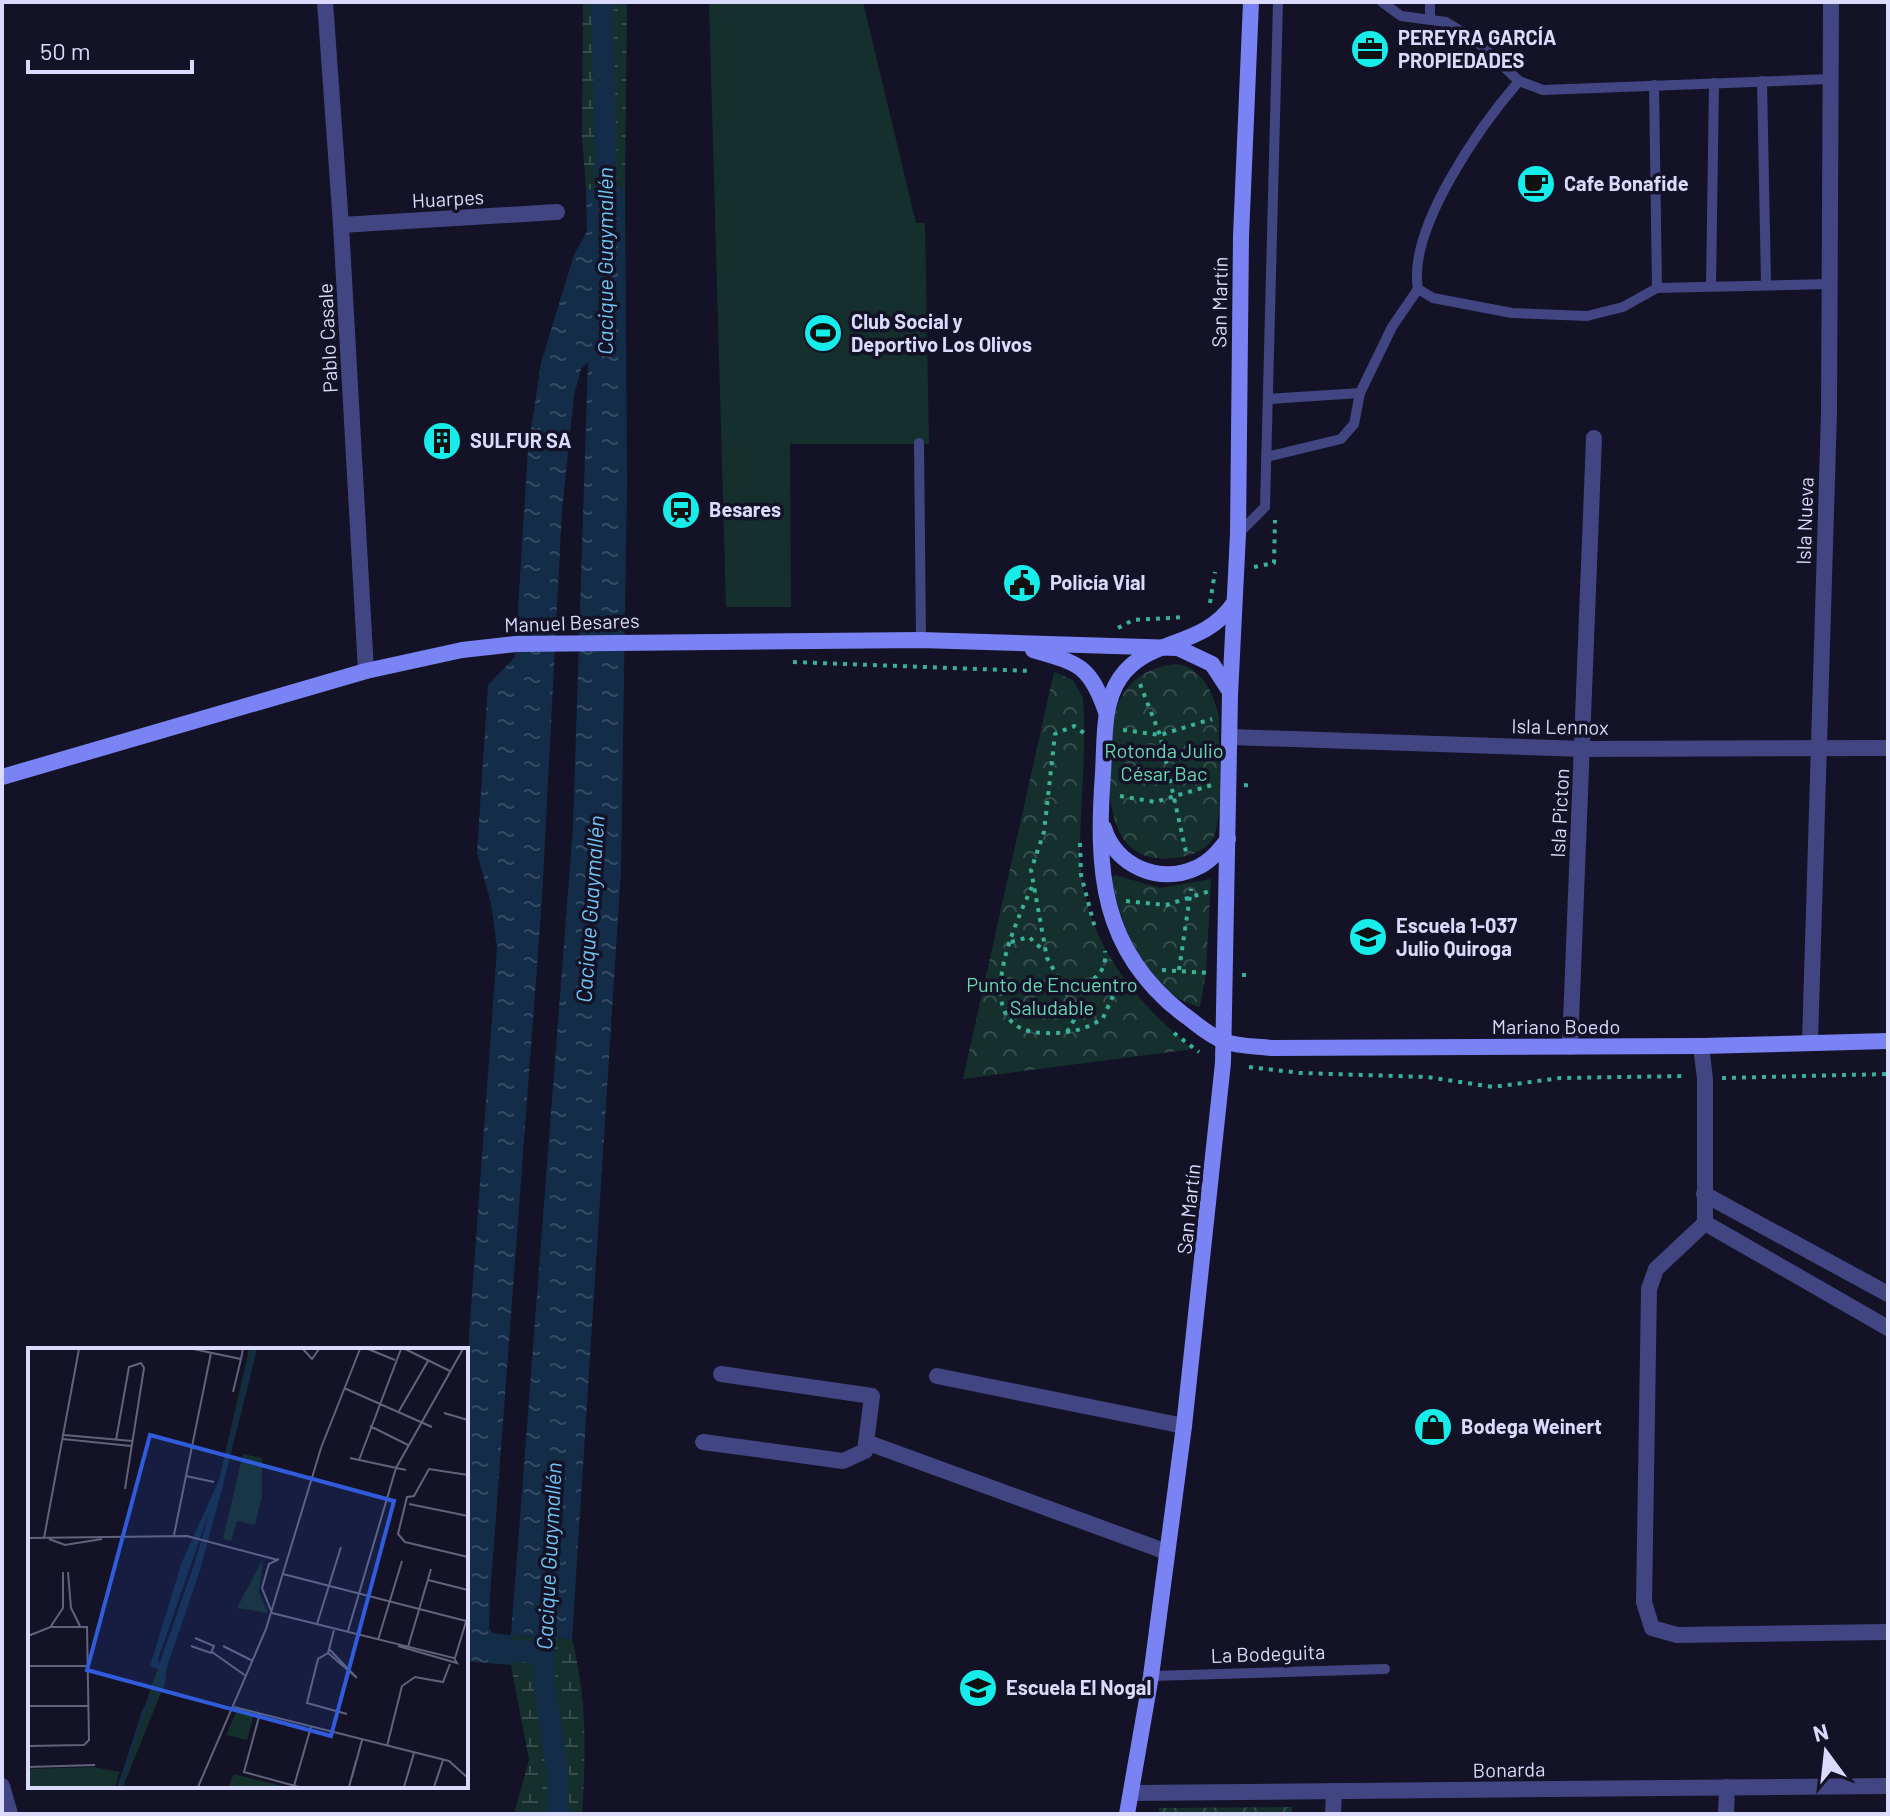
<svg xmlns="http://www.w3.org/2000/svg" width="1890" height="1816" viewBox="0 0 1890 1816" font-family="Barlow,sans-serif">
	<style>
		.wetland { fill: url(#wetland-marsh) }
		.park { fill: url(#park-crowns) }
		.pitch { fill: #15302c }
		.water { fill: url(#water-ripples); fill-rule: evenodd }
		.lines { fill: none; stroke-linecap: round; stroke-linejoin: round }
		.canal { stroke: #132d49; stroke-width: 22 }
		.path { stroke: #3aaf9b; stroke-width: 4; stroke-dasharray: 4 6; stroke-linecap: butt }
		.lane { stroke: #414581; stroke-width: 10 }
		.street { stroke: #414581; stroke-width: 16 }
		.secondary { stroke: #7983f4; stroke-width: 16 }
		.labels { text-anchor: middle; stroke-width: 7; stroke-linejoin: round; paint-order: stroke }
		.poi-label { font-size: 20px; font-weight: bold; fill: #dadafc; stroke: #131226; text-anchor: start }
		.street-label { font-size: 20px; fill: #dadafc; stroke: #131226 }
		.park-label { font-size: 20px; fill: #6bd7b0; stroke: #131226 }
		.water-label { font-size: 22px; font-style: italic; fill: #71c5f3; stroke: #131226 }
		.inset-river { fill: none; stroke: #132d49; stroke-width: 4 }
		.inset-road { fill: none; stroke: #63627c; stroke-width: 2 }
		.view { fill: #305cdc; fill-opacity: 0.15; stroke: #305cdc; stroke-width: 4 }
		.inset-edge { fill: none; stroke: #dadafc; stroke-width: 4 }
	</style>
	<defs>
		<pattern id="wetland-marsh" width="20" height="14" patternUnits="userSpaceOnUse" patternTransform="scale(2)"><rect width="20" height="14" fill="#15302c"/><path d="M1 5h8M5 5V1M11 12h8M15 12V8" fill="none" stroke="#364d4c"/></pattern>
		<pattern id="park-crowns" width="20" height="18" patternUnits="userSpaceOnUse" patternTransform="scale(2)"><rect width="20" height="18" fill="#15302c"/><path d="M2 6a3 3 0 1 1 6 0M12 15a3 3 0 1 1 6 0" fill="none" stroke="#364d4c"/></pattern>
		<pattern id="water-ripples" width="26" height="14" patternUnits="userSpaceOnUse" patternTransform="scale(2)"><rect width="26" height="14" fill="#132d49"/><path d="M2 4q2-2 4 0t4 0M15 11q2-2 4 0t4 0" fill="none" stroke="#354b64"/></pattern>
	</defs>
	<rect width="100%" height="100%" fill="#131226"/>
	<g class="wetland">
		<path d="M 583,2 L 627,2 L 625,187 L 586,190 L 582,136 Z"/>
		<path d="M 511,1635 L 572,1639 C 587,1698 586,1754 582,1814 L 514,1814 L 529,1760 L 511,1665 Z"/>
	</g>
	<g class="park">
		<path d="M 1177,664 C 1203,668 1214,695 1219,717 C 1218,751 1224,802 1215,833 C 1211,848 1196,854 1182,857 C 1115,869 1108,813 1109,761 C 1110,737 1112,705 1129,686 C 1141,672 1159,665 1177,664 Z"/>
		<path d="M 1054,672 L 1073,680 L 1083,698 C 1087,749 1080,801 1080,853 C 1080,935 1132,999 1193,1049 L 963,1079 Z"/>
		<path d="M 1115,875 L 1160,888 L 1211,879 L 1206,972 L 1200,1007 C 1150,996 1118,923 1112,877 Z"/>
		<path d="M 1292,1807 L 1292,1814 L 1159,1814 L 1159,1808 Z"/>
	</g>
	<path class="pitch" d="M 709,2 L 863,2 L 916,223 L 925,223 L 929,444 L 790,444 L 791,607 L 726,607 Z"/>
	<path class="water" d="M 625,187 L 627,484 L 621,870 L 572,1639 L 512,1635 L 511,1665 L 466,1661 L 466,1377 L 497,949 L 491,903 L 477,853 L 488,685 L 515,657 L 528,450 L 541,363 L 574,255 L 587,231 L 586,190 ZM 588,362 L 573,826 L 511,1635 L 492,1633 L 489,1628 L 490,1596 L 542,899 L 562,510 L 574,395 L 581,369 Z"/>
	<g class="lines">
		<g class="canal">
			<path d="M 602,2 L 607,216"/>
			<path d="M 544,1608 L 544,1683 L 558,1774 L 558,1814"/>
			<path d="M 484,1648 L 542,1653"/>
		</g>
		<g class="path">
			<path d="M 1254,567 L 1274,563 L 1275,520"/>
			<path d="M 1210,603 L 1215,572"/>
			<path d="M 1118,628 L 1133,620 L 1186,617"/>
			<path d="M 793,662 L 1032,671"/>
			<path d="M 1140,684 L 1160,735 L 1186,852"/>
			<path d="M 1123,730 L 1160,735 L 1212,719"/>
			<path d="M 1244,785 L 1254,786"/>
			<path d="M 1120,796 L 1155,802 L 1212,785"/>
			<path d="M 1080,843 L 1081,875 L 1095,928"/>
			<path d="M 1032,887 C 1015,924 965,1030 1043,1033 C 1064,1034 1085,1031 1103,1018 L 1117,987 L 1128,985"/>
			<path d="M 1126,901 L 1166,905 L 1210,891"/>
			<path d="M 1011,942 L 1029,937 L 1043,950"/>
			<path d="M 1162,970 L 1209,973"/>
			<path d="M 1179,970 L 1191,889"/>
			<path d="M 1242,975 L 1252,975"/>
			<path d="M 1065,985 C 1087,988 1108,975 1105,951"/>
			<path d="M 1067,1032 L 1074,1020 L 1075,1008 L 1047,958 L 1031,870 L 1044,832 L 1055,734 L 1074,726 L 1084,733"/>
			<path d="M 1174,1033 L 1199,1052"/>
			<path d="M 1249,1067 L 1301,1073 L 1427,1077 L 1493,1087 L 1560,1078 L 1686,1076"/>
			<path d="M 1722,1078 L 1888,1074"/>
		</g>
		<g class="lane">
			<path d="M 1382,2 L 1401,16 L 1446,22 L 1474,39 L 1519,81 L 1543,90 L 1829,79"/>
			<path d="M 1430,20 L 1430,2"/>
			<path d="M 1519,81 C 1481,125 1407,229 1418,289 L 1433,298 L 1512,313 L 1587,316 L 1623,307 L 1657,288 L 1829,284"/>
			<path d="M 1762,81 L 1766,283"/>
			<path d="M 1654,85 L 1657,288"/>
			<path d="M 1711,286 L 1714,83"/>
			<path d="M 1268,399 L 1360,393"/>
			<path d="M 919,443 L 921,640"/>
			<path d="M 1266,457 L 1341,439 L 1354,424 L 1360,393 L 1392,327 L 1418,289"/>
			<path d="M 1238,534 L 1265,507 L 1278,2"/>
			<path d="M 1151,1676 L 1385,1669"/>
		</g>
		<g class="street">
			<path d="M 325,2 L 341,225 L 366,671"/>
			<path d="M 341,225 L 557,212"/>
			<path d="M 1231,737 L 1583,749 L 1888,748"/>
			<path d="M 1810,1042 L 1829,413 L 1831,2"/>
			<path d="M 1701,1046 L 1705,1079 L 1705,1223 L 1656,1269 L 1649,1289 L 1644,1602 L 1652,1628 L 1677,1635 L 1888,1632"/>
			<path d="M 1570,1047 L 1594,438"/>
			<path d="M 1704,1194 L 1888,1294"/>
			<path d="M 1705,1223 L 1888,1328"/>
			<path d="M 937,1376 L 1184,1426"/>
			<path d="M 703,1442 L 843,1461 L 865,1451 L 872,1396 L 721,1374"/>
			<path d="M 866,1442 L 1167,1552"/>
			<path d="M 2,1786 L 10,1814"/>
			<path d="M 1131,1793 L 1888,1786"/>
			<path d="M 1333,1814 L 1334,1791"/>
			<path d="M 1726,1814 L 1727,1787"/>
		</g>
		<g class="secondary">
			<path d="M 1234,603 C 1202,650 1149,636 1120,678 C 1102,704 1105,742 1103,773 C 1096,870 1100,950 1183,1014 C 1196,1023 1209,1036 1224,1041 C 1238,1047 1257,1046 1272,1048 L 1701,1046 L 1888,1041"/>
			<path d="M 1033,650 C 1078,663 1090,665 1106,712"/>
			<path d="M 2,777 L 366,671 L 462,650 L 516,644 L 921,640 L 1178,648 L 1212,664 L 1229,690"/>
			<path d="M 1104,828 C 1115,866 1160,885 1196,868 C 1210,862 1219,851 1228,839"/>
			<path d="M 1127,1814 L 1151,1676 L 1184,1426 L 1223,1063 L 1230,695 L 1238,534 L 1241,236 L 1251,2"/>
		</g>
	</g>
	<defs>
		<symbol id="office-disc" viewBox="-11 -11 22 22"><circle r="9.5" fill="#16ece9" stroke="#131226"/><path d="M-6-3h4V-5.5h4V-3h4V5H-6ZM-1-4.5V-3h2v-1.5ZM-6 0V1H6V0Z" fill="#111"/></symbol>
		<symbol id="cafe-disc" viewBox="-11 -11 22 22"><circle r="9.5" fill="#16ece9" stroke="#131226"/><path d="M-5.5-4.5H6V0H3Q3 3.5 0 3.5H-2.5Q-5.5 3.5-5.5 0ZM3-3.2v2h1.7v-2ZM-6 4.5H4V6H-6Z" fill="#111"/></symbol>
		<symbol id="stadium-disc" viewBox="-11 -11 22 22"><circle r="9.5" fill="#16ece9" stroke="#131226"/><path d="M0-5a6.5 5 0 1 0 0 10a6.5 5 0 1 0 0-10ZM-3.5-1.8h7v3.6h-7Z" fill="#111"/></symbol>
		<symbol id="building-disc" viewBox="-11 -11 22 22"><circle r="9.5" fill="#16ece9" stroke="#131226"/><path d="M-4-6H4V6H1V3H-1V6H-4ZM-2.5-4.3h1.7v1.8h-1.7ZM.8-4.3h1.7v1.8H.8ZM-2.5-1h1.7V.8h-1.7ZM.8-1h1.7V.8H.8Z" fill="#111"/></symbol>
		<symbol id="station-disc" viewBox="-11 -11 22 22"><circle r="9.5" fill="#16ece9" stroke="#131226"/><path d="M-3-6H3Q5-6 5-4V2Q5 4 3 4L4.5 6H3L1.5 4h-3L-3 6H-4.5L-3 4Q-5 4-5 2V-4Q-5-6-3-6ZM-3.5-4v3h7v-3ZM-3.5 1v1.5H-2V1ZM2 1v1.5H3.5V1Z" fill="#111"/></symbol>
		<symbol id="civic-disc" viewBox="-11 -11 22 22"><circle r="9.5" fill="#16ece9" stroke="#131226"/><path d="M-.6-6.5H3V-4.5H.6V-3L4-1V1h2V6H-6V1h2V-1L-.6-3ZM-1.2 2.5V6h2.4V2.5Z" fill="#111"/></symbol>
		<symbol id="school-disc" viewBox="-11 -11 22 22"><circle r="9.5" fill="#16ece9" stroke="#131226"/><path d="M0-5L7-2L0 1L-7-2ZM-4 1L0 2.5L4 1V4Q0 6-4 4Z" fill="#111"/></symbol>
		<symbol id="shop-disc" viewBox="-11 -11 22 22"><circle r="9.5" fill="#16ece9" stroke="#131226"/><path d="M-5-2.5h2.3a2.7 3.5 0 0 1 5.4 0H5L5.5 6h-11ZM-1.5-2.5h3a1.5 2.3 0 0 0-3 0Z" fill="#111"/></symbol>
	</defs>
	<g fill-rule="evenodd">
		<use href="#office-disc" x="1348" y="27" width="44" height="44"/>
		<use href="#cafe-disc" x="1514" y="162" width="44" height="44"/>
		<use href="#stadium-disc" x="801" y="311" width="44" height="44"/>
		<use href="#building-disc" x="420" y="419" width="44" height="44"/>
		<use href="#station-disc" x="659" y="488" width="44" height="44"/>
		<use href="#civic-disc" x="1000" y="561" width="44" height="44"/>
		<use href="#school-disc" x="1346" y="915" width="44" height="44"/>
		<use href="#shop-disc" x="1411" y="1405" width="44" height="44"/>
		<use href="#school-disc" x="956" y="1666" width="44" height="44"/>
	</g>
	<g class="labels">
		<g class="poi-label">
			<text x="1398" y="45">PEREYRA GARCÍA<tspan x="1398" dy="23">PROPIEDADES</tspan></text>
			<text x="1564" y="191">Cafe Bonafide</text>
			<text x="851" y="329">Club Social y<tspan x="851" dy="23">Deportivo Los Olivos</tspan></text>
			<text x="470" y="448">SULFUR SA</text>
			<text x="709" y="517">Besares</text>
			<text x="1050" y="590">Policía Vial</text>
			<text x="1396" y="933">Escuela 1-037<tspan x="1396" dy="23">Julio Quiroga</tspan></text>
			<text x="1461" y="1434">Bodega Weinert</text>
			<text x="1006" y="1695">Escuela El Nogal</text>
		</g>
		<g class="street-label">
			<text transform="translate(448 199) rotate(-3)" y="7">Huarpes</text>
			<text transform="translate(1220 302) rotate(-89)" y="7">San Martín</text>
			<text transform="translate(328 338) rotate(-93)" y="7">Pablo Casale</text>
			<text transform="translate(1805 521) rotate(-88)" y="7">Isla Nueva</text>
			<text transform="translate(572 623) rotate(-2)" y="7">Manuel Besares</text>
			<text transform="translate(1560 727) rotate(1)" y="7">Isla Lennox</text>
			<text transform="translate(1560 813) rotate(-87)" y="7">Isla Picton</text>
			<text x="1556" y="1034">Mariano Boedo</text>
			<text transform="translate(1189 1209) rotate(-84)" y="7">San Martín</text>
			<text transform="translate(1268 1654) rotate(-2)" y="7">La Bodeguita</text>
			<text transform="translate(1509 1770) rotate(-1)" y="7">Bonarda</text>
		</g>
		<g class="park-label">
			<text x="1164" y="758">Rotonda Julio<tspan x="1164" dy="23">César Bac</tspan></text>
			<text x="1052" y="992">Punto de Encuentro<tspan x="1052" dy="23">Saludable</tspan></text>
		</g>
		<g class="water-label">
			<text transform="translate(605 261) rotate(-90)" y="8">Cacique Guaymallén</text>
			<text transform="translate(590 909) rotate(-86)" y="8">Cacique Guaymallén</text>
			<text transform="translate(549 1556) rotate(-87)" y="8">Cacique Guaymallén</text>
		</g>
	</g>
	<g transform="translate(28 1348)">
		<rect width="440" height="440" fill="#131226"/>
		<path d="M 206,426 L 258,439 L 200,439 Z" fill="#15302c"/>
		<path d="M 221,1 L 229,1 L 221,34 L 196,133 L 191,132 ZM 131,317 L 139,319 L 137,335 L 95,439 L 89,439 Z" fill="#15302c"/>
		<path d="M 235,211 L 231,244 L 240,265 L 209,260 ZM 209,362 L 226,366 L 219,392 L 198,387 Z" fill="#15302c"/>
		<path d="M 215,106 L 234,110 L 234,148 L 227,177 L 209,173 L 203,193 L 195,191 ZM 66,419 L 92,424 L 87,439 L 0,439 L 0,421 Z" fill="#15302c"/>
		<path d="M 191,132 L 196,133 L 172,222 L 139,319 L 130,321 L 122,318 L 154,214 ZM 184,156 L 167,214 L 131,317 L 130,311 Z" fill="#132d49" fill-rule="evenodd"/>
		<path class="inset-river" d="M 193,135 L 226,1M 92,439 L 116,363 L 132,340 L 136,315"/>
		<path class="inset-road" d="M 165,1 L 213,11 L 215,1M 275,1 L 284,11 L 291,1M 340,1 L 367,12M 377,1 L 422,23M 316,40 L 404,79M 205,44 L 213,11M 371,63 L 400,13M 416,65 L 440,72M 342,78 L 380,97M 36,87 L 104,93M 35,91 L 103,98M 88,92 L 101,19 L 113,15 L 116,20 L 97,141M 322,110 L 378,122M 331,112 L 373,1M 440,127 L 401,121 L 386,148 L 379,149 L 370,186 L 377,194 L 440,209M 158,128 L 186,134M 381,156 L 440,168M 146,187 L 183,5M 0,190 L 159,188 L 250,212M 16,190 L 51,1M 21,191 L 37,197 L 74,191M 40,224 L 43,260 L 52,278M 255,226 L 438,273M 400,232 L 440,242M 244,265 L 426,310 L 429,315 L 370,298M 244,265 L 234,240 L 241,216 L 251,211M 289,276 L 313,199M 23,278 L 35,260 L 35,224M 306,282 L 300,305 L 290,311 L 279,355 L 319,366M 320,283 L 368,120 L 435,1M 0,288 L 25,278M 350,292 L 374,213M 163,298 L 183,305 L 186,298 L 167,290M 195,298 L 225,313M 380,299 L 403,221M 184,304 L 218,328M 300,305 L 329,330 L 301,301M 427,310 L 440,267M 0,318 L 60,318M 0,358 L 61,358M 206,359 L 421,413 L 440,430M 232,365 L 216,424 L 271,439M 0,398 L 56,397 L 61,392 L 59,279 L 22,279M 359,398 L 374,338 L 387,329 L 415,334 L 422,316M 0,419 L 67,417M 324,429 L 334,392M 266,438 L 283,379M 170,439 L 238,281 L 293,100 L 332,1M 321,439 L 328,413M 376,439 L 386,405M 406,439 L 415,412"/>
		<path class="view" d="M 122,87 L 366,153 L 303,388 L 59,322 Z"/>
		<rect width="440" height="440" class="inset-edge"/>
	</g>
	<rect width="1890" height="1816" fill="none" stroke="#dadafc" stroke-width="8"/>
	<g transform="translate(1826 1752) rotate(345)" stroke="#131226" stroke-width="6" paint-order="stroke">
	<path d="M0-6L14 30L0 20L-14 30Z" fill="#dadafc"/>
	<text y="-12" font-size="22" font-weight="bold" text-anchor="middle" fill="#dadafc">N</text>
	</g>
	<path d="M28 60v12h164v-12" fill="none" stroke="#dadafc" stroke-width="4"/>
	<text x="40" y="60" font-size="24" fill="#dadafc" stroke="#131226" stroke-width="6" paint-order="stroke">50 m</text>
</svg>
